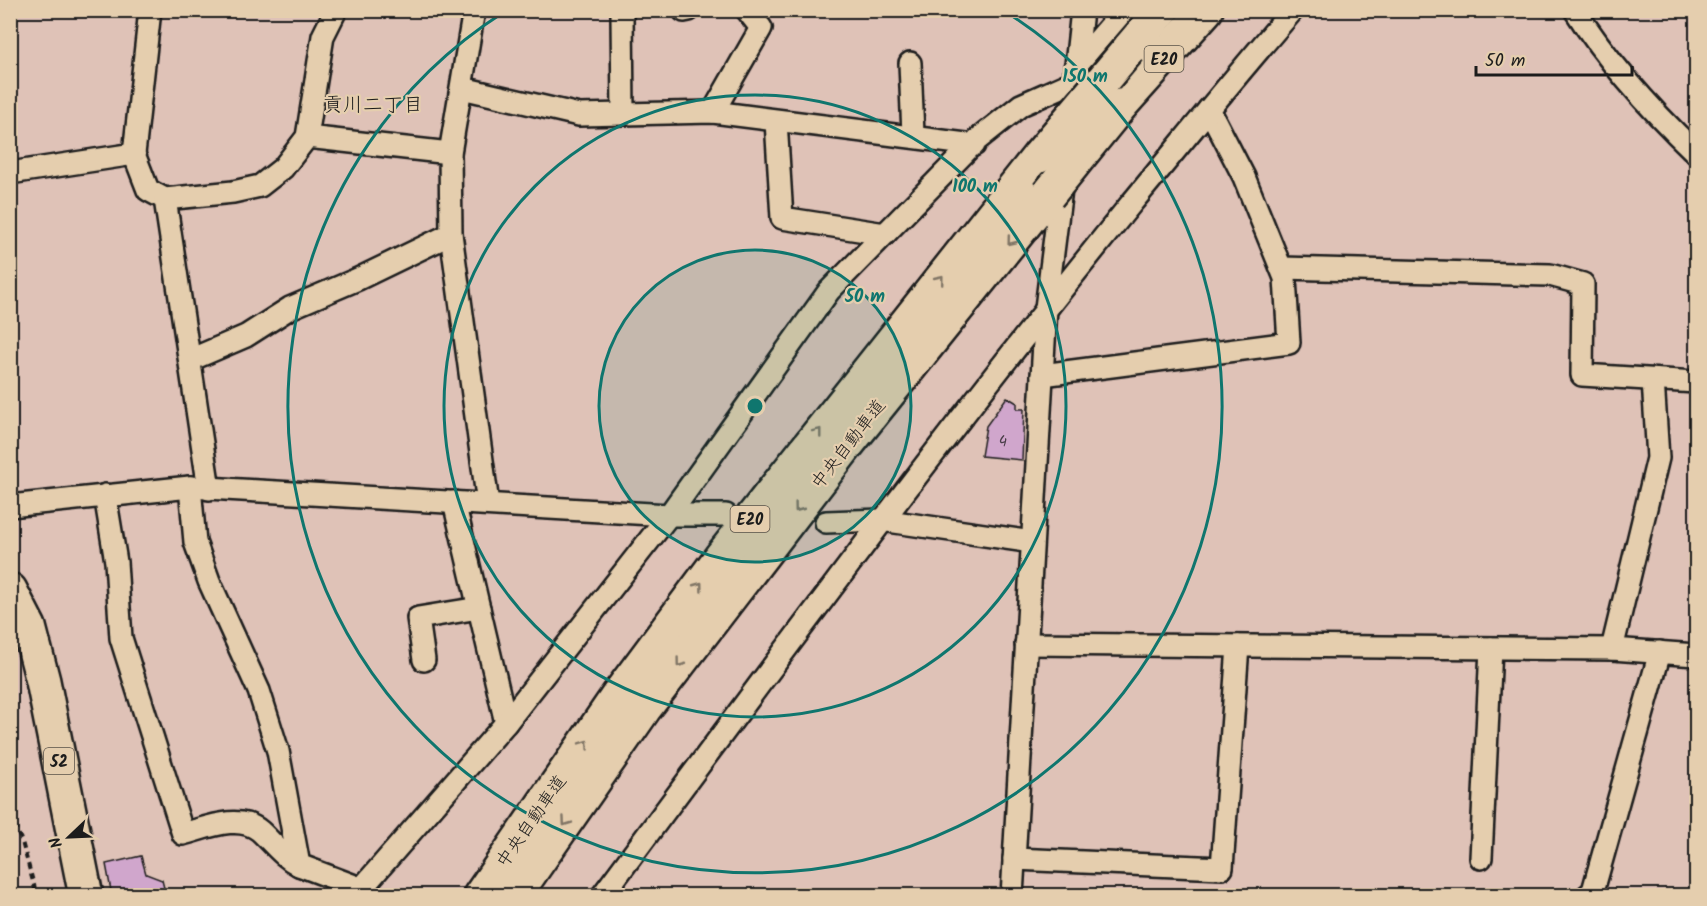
<svg xmlns="http://www.w3.org/2000/svg" width="1707" height="906" viewBox="0 0 1707 906" font-family="Kalam,'Klee One',sans-serif">
	<style>
		.building { fill: #d0a6cc; stroke: #1c1c1c; stroke-width: 1.5 }
		.lines { fill: none; stroke-linecap: round; stroke-linejoin: round }
		.minor-casing { stroke: #1c1c1c; stroke-width: 26 }
		.trunk-casing { stroke: #1c1c1c; stroke-width: 38 }
		.motorway-casing { stroke: #1c1c1c; stroke-width: 38 }
		.path { stroke: #1c1c1c; stroke-width: 4; stroke-dasharray: 6 4.5; stroke-linecap: butt }
		.minor { stroke: #e5ceae; stroke-width: 21 }
		.trunk { stroke: #e5ceae; stroke-width: 33 }
		.motorway { stroke: #e5ceae; stroke-width: 33 }
		.motorway-bridge-casing { stroke: #1c1c1c; stroke-width: 38; stroke-linecap: butt }
		.motorway-bridge { stroke: #e5ceae; stroke-width: 33 }
		.oneway { stroke: #807565 }
		.ring { fill: none; stroke: #0f766e; stroke-width: 3 }
		.labels { text-anchor: middle; stroke-width: 4.5; stroke-linejoin: round; paint-order: stroke }
		.number-label { font-size: 15px; fill: #493e48 }
		.shield { fill: #e5ceae; stroke: #585148; stroke-width: 1.5 }
		.shield-label { font-size: 16px; font-weight: bold; fill: #1c1c1c }
		.street-label { font-size: 18px; fill: #1c1c1c; stroke: #e5ceae }
		.neighbourhood-label { font-size: 20px; fill: #1c1c1c; stroke: #e5ceae }
		.centre { fill: #0f766e; stroke: #e5ceae; stroke-width: 3 }
		.ring-label { font-size: 18px; text-anchor: middle; font-weight: bold; fill: #0f766e; stroke: #e5ceae; stroke-width: 4.5; stroke-linejoin: round; paint-order: stroke }
	</style>
	<rect width="100%" height="100%" fill="#dfc2b7"/>
	<filter id="ink" filterUnits="userSpaceOnUse"><feTurbulence type="fractalNoise" baseFrequency=".0167" numOctaves="2"/><feDisplacementMap in="SourceGraphic" scale="12" xChannelSelector="R" yChannelSelector="G"/><feConvolveMatrix kernelMatrix="1 2 1 2 8 2 1 2 1" color-interpolation-filters="sRGB"/></filter>
	<g filter="url(#ink)">
		<g class="building">
			<path d="M 1007,397 L 1017,403 L 1017,409 L 1024,409 L 1022,460 L 981,456 L 986,426 Z"/>
			<path d="M 141,856 L 146,874 L 162,880 L 166,896 L 112,896 L 106,864 Z"/>
		</g>
		<g class="lines">
			<defs>
				<g id="minor">
					<path d="M 150,10 L 134,154 L 148,190 L 165,199 L 233,192 L 260,186 L 283,168 L 307,137 L 323,36 L 336,10"/>
					<path d="M 474,10 L 450,153 L 451,234 L 488,504"/>
					<path d="M 1575,10 C 1609,64 1650,109 1696,153"/>
					<path d="M 684,11 L 689,10"/>
					<path d="M 622,15 L 623,114"/>
					<path d="M 910,63 L 913,135"/>
					<path d="M 1075,67 L 1124,10"/>
					<path d="M 462,88 L 579,115 L 713,112 L 974,145"/>
					<path d="M 1073,93 L 1082,10"/>
					<path d="M 713,112 L 761,28 L 747,10"/>
					<path d="M 776,121 L 782,218 L 885,234"/>
					<path d="M 307,137 L 450,153"/>
					<path d="M 10,173 L 134,154"/>
					<path d="M 165,199 L 209,489"/>
					<path d="M 1282,268 L 1550,275 L 1583,284 L 1582,375 L 1696,382"/>
					<path d="M 190,360 L 246,336 L 290,308 L 358,279 L 451,234"/>
					<path d="M 1042,375 L 1289,343 L 1285,278 L 1244,177 L 1209,109"/>
					<path d="M 190,487 L 195,542 L 209,581 L 259,691 L 278,751 L 299,865 L 360,888"/>
					<path d="M 105,495 L 116,562 L 121,638 L 183,834 C 206,828 239,813 260,831 C 274,844 282,856 299,865"/>
					<path d="M 454,502 L 506,723"/>
					<path d="M 10,506 L 190,487 L 669,515 L 726,515"/>
					<path d="M 826,522 L 881,520 L 1032,542"/>
					<path d="M 1026,644 L 1612,649 L 1696,655"/>
					<path d="M 1612,649 L 1658,458 L 1653,380"/>
					<path d="M 424,660 L 418,618 L 479,608"/>
					<path d="M 1481,858 L 1491,648"/>
					<path d="M 1014,859 L 1222,868 L 1238,646"/>
					<path d="M 355,896 L 506,723 L 669,515 L 829,291 L 977,140 L 1021,105 L 1075,81"/>
					<path d="M 602,896 C 775,663 947,430 1130,205 C 1184,140 1237,74 1293,10"/>
					<path d="M 1012,896 L 1046,308 L 1062,181"/>
					<path d="M 1587,896 L 1593,891 L 1660,652"/>
				</g>
				<path id="trunk" d="M 10,590 L 29,627 L 43,681 L 86,896"/>
				<g id="motorway">
					<path d="M 1129,49 L 1162,10"/>
					<path d="M 1120,106 L 1206,10"/>
					<path d="M 480,896 L 619,694 L 721,557 L 1039,156"/>
					<path d="M 514,896 L 644,709 L 846,446 L 1048,195"/>
				</g>
			</defs>
			<use href="#minor" class="minor-casing"/>
			<use href="#trunk" class="trunk-casing"/>
			<use href="#motorway" class="motorway-casing"/>
			<path class="path" d="M 10,815 L 22,842 L 37,896"/>
			<use href="#minor" class="minor"/>
			<use href="#trunk" class="trunk"/>
			<use href="#motorway" class="motorway"/>
			<defs>
				<g id="motorway-bridge">
					<path d="M 1039,156 L 1129,49"/>
					<path d="M 1048,195 L 1120,106"/>
				</g>
			</defs>
			<use href="#motorway-bridge" class="motorway-bridge-casing"/>
			<use href="#motorway-bridge" class="motorway-bridge"/>
		</g>
		<defs><path id="oneway-chevron" d="M-2-3.5L2.5 0L-2 3.5" fill="none" stroke-width="1.6" stroke-linecap="round" stroke-linejoin="round" transform="scale(1.5)"/></defs>
		<g class="oneway">
			<use href="#oneway-chevron" transform="translate(1011 241) rotate(129)"/>
			<use href="#oneway-chevron" transform="translate(940 279) rotate(-51)"/>
			<use href="#oneway-chevron" transform="translate(818 432) rotate(-52)"/>
			<use href="#oneway-chevron" transform="translate(798 508) rotate(127)"/>
			<use href="#oneway-chevron" transform="translate(699 586) rotate(-53)"/>
			<use href="#oneway-chevron" transform="translate(680 663) rotate(127)"/>
			<use href="#oneway-chevron" transform="translate(585 744) rotate(-55)"/>
			<use href="#oneway-chevron" transform="translate(566 822) rotate(125)"/>
		</g>
	</g>
	<circle cx="755" cy="406" r="156" fill="#0f766e" fill-opacity=".12"/>
	<g class="ring">
		<circle cx="755" cy="406" r="156"/>
		<circle cx="755" cy="406" r="311"/>
		<path d="M1006 12A467 467 0 1 1 504 12"/>
	</g>
	<g class="labels">
		<g class="number-label">
			<text x="1003" y="446">4</text>
		</g>
		<g class="shield">
			<rect x="1144.5" y="46" width="39" height="26" rx="4.5"/>
			<rect x="730.5" y="506" width="39" height="26" rx="4.5"/>
			<rect x="44" y="748" width="30" height="26" rx="4.5"/>
		</g>
		<g class="shield-label">
			<text x="1164" y="65">E20</text>
			<text x="750" y="525">E20</text>
			<text x="59" y="767">52</text>
		</g>
		<g class="street-label">
			<text transform="translate(848 444) rotate(-52)" y="6">中央自動車道</text>
			<text transform="translate(531 821) rotate(-55)" y="6">中央自動車道</text>
		</g>
		<g class="neighbourhood-label">
			<text x="373" y="111">貢川二丁目</text>
		</g>
	</g>
	<circle cx="755" cy="406" r="9" class="centre"/>
	<g class="ring-label">
		<text x="1085" y="82">150 m</text>
		<text x="975" y="192">100 m</text>
		<text x="865" y="302">50 m</text>
	</g>
	<rect width="1707" height="906" fill="none" stroke="#e5ceae" stroke-width="36"/>
	<rect x="18" y="18" width="1671" height="870" fill="none" stroke="#1c1c1c" stroke-width="2" filter="url(#ink)"/>
	<g transform="translate(69 837) rotate(247)" stroke="#e5ceae" stroke-width="4.5" paint-order="stroke">
	<path d="M0-4.5L10 22L0 15L-10 22Z" fill="#1c1c1c"/>
	<text y="-9" font-size="16" font-weight="bold" text-anchor="middle" fill="#1c1c1c">N</text>
	</g>
	<path d="M1476 66v9h156v-9" fill="none" stroke="#1c1c1c" stroke-width="3"/>
	<text x="1485" y="66" font-size="18" fill="#1c1c1c" stroke="#e5ceae" stroke-width="4.5" paint-order="stroke">50 m</text>
</svg>
